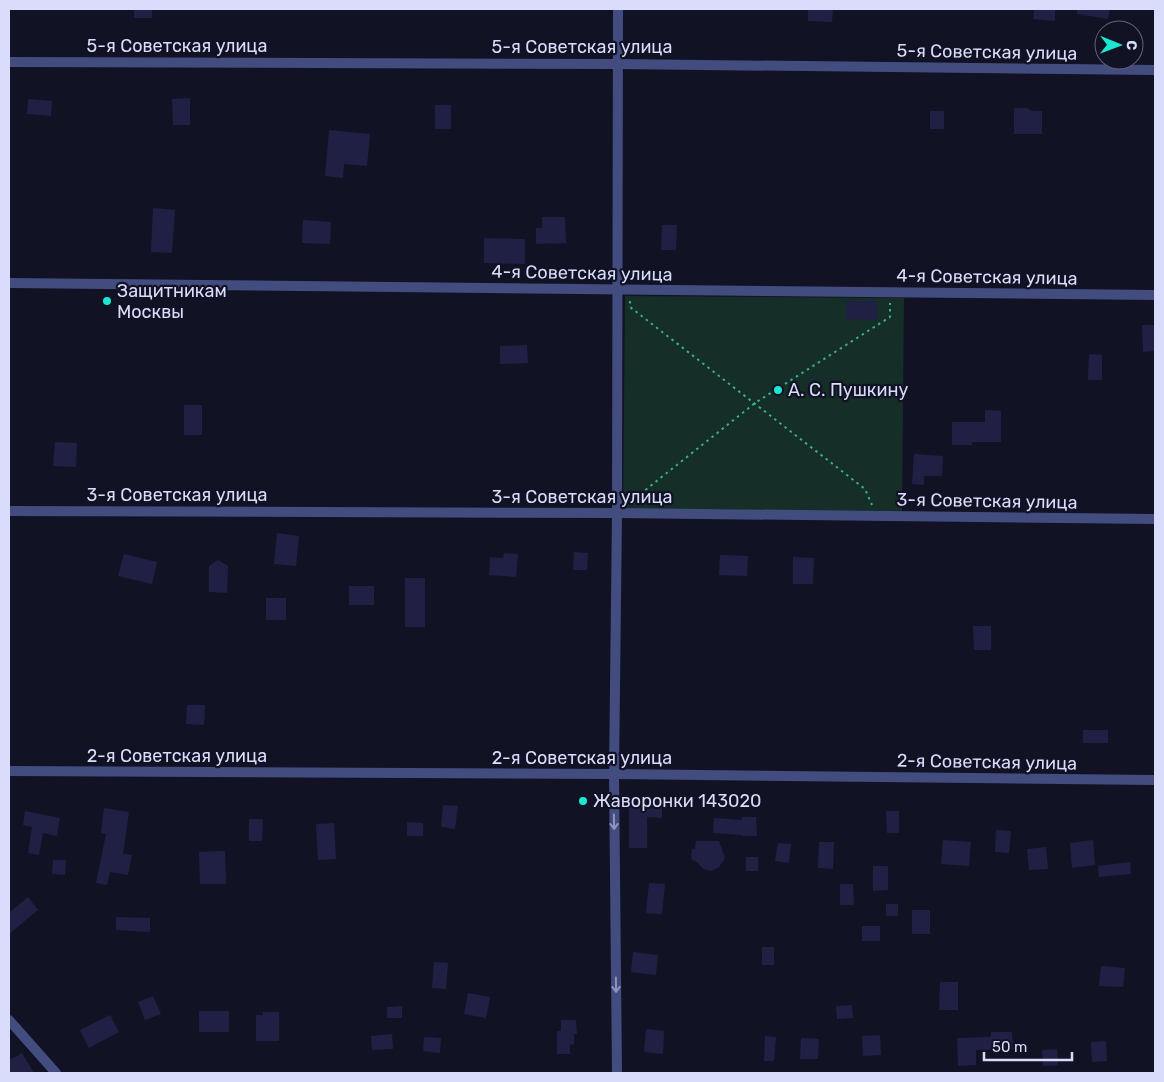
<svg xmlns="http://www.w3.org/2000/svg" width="1164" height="1082" viewBox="0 0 1164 1082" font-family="Rubik,sans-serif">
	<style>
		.green { fill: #152e28 }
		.building { fill: #202044 }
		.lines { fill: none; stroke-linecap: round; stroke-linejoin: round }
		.path { stroke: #3cac8e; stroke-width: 2; stroke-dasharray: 2.5 4; stroke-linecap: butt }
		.minor { stroke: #424c7f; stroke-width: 10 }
		.tertiary { stroke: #424c7f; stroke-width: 10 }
		.oneway { stroke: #8e94bd }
		.poi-dot { fill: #1ae7d0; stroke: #121225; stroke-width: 2 }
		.labels { text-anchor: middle; stroke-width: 4.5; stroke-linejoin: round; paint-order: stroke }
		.street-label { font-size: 18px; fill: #d9dcfb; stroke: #121225 }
		.poi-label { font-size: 18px; fill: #d9dcfb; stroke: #121225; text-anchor: start }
	</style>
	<rect width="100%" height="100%" fill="#121225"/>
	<path class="green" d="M 625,296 L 904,298 L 902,511 L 623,509 Z"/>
	<g class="building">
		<rect x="134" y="9" width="18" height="9"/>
		<path d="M 808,9 L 833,9 L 832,22 L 808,21 Z"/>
		<path d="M 1034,9 L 1055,9 L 1055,21 L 1033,19 Z"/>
		<path d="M 1077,9 L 1110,9 L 1108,19 L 1077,14 Z"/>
		<path d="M 190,98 L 190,125 L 173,125 L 172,99 Z"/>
		<path d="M 28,99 L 52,101 L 51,116 L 27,114 Z"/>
		<rect x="435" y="105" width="16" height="24"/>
		<path d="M 1014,108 L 1027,108 L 1032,111 L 1042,111 L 1042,134 L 1014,134 Z"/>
		<rect x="930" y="111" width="14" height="18"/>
		<path d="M 329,130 L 370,134 L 367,166 L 344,164 L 343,178 L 325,176 Z"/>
		<path d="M 153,208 L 175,210 L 172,253 L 151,252 Z"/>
		<path d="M 542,217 L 565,217 L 566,243 L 536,244 L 536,228 L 542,228 Z"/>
		<path d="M 303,220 L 331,222 L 330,244 L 302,243 Z"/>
		<path d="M 662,225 L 677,225 L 676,250 L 661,250 Z"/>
		<path d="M 484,238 L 525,239 L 525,264 L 484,263 Z"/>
		<path d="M 846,301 L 877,301 L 877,320 L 846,319 Z"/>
		<path d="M 1142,325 L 1155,325 L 1155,351 L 1143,352 Z"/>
		<path d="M 527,345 L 528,363 L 500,364 L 500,346 Z"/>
		<path d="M 1089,354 L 1102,355 L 1102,380 L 1088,380 Z"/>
		<rect x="184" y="405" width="18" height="30"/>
		<path d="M 985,410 L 1001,411 L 1001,442 L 972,442 L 972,445 L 952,445 L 952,422 L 985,422 Z"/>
		<path d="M 55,442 L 77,443 L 76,467 L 53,466 Z"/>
		<path d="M 914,454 L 943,456 L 942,476 L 924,476 L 924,485 L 912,484 Z"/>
		<path d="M 277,533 L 299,536 L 296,566 L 274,564 Z"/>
		<path d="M 574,552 L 588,553 L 587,570 L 573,570 Z"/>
		<path d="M 504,553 L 518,554 L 516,577 L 489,575 L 490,557 L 503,558 Z"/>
		<path d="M 124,554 L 157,562 L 152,584 L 118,576 Z"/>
		<path d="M 720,555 L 748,556 L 747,576 L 719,575 Z"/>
		<path d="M 793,557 L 814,558 L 813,584 L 793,584 Z"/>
		<path d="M 218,560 L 228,566 L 227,593 L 209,592 L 209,566 Z"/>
		<rect x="405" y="578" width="20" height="49"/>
		<rect x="349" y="586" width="25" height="19"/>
		<rect x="266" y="598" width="20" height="22"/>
		<path d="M 973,626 L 991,626 L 991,650 L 974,650 Z"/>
		<path d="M 187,705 L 205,705 L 204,725 L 186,724 Z"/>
		<rect x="1083" y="730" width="25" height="13"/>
		<path d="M 629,798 L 662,798 L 662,818 L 647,817 L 647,848 L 629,848 Z"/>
		<path d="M 443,805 L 458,806 L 455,829 L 441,827 Z"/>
		<path d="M 104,808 L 129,812 L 123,854 L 132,855 L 128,875 L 110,872 L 107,885 L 96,883 L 106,834 L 101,833 Z"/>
		<path d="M 25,811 L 60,818 L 57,836 L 43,833 L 39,855 L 28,853 L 32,827 L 23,825 Z"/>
		<path d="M 886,811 L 899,811 L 899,833 L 887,833 Z"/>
		<path d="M 742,817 L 756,817 L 757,836 L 742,836 L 742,835 L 713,833 L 714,818 L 742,820 Z"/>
		<path d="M 249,819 L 263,819 L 262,841 L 249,841 Z"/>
		<path d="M 407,822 L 423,823 L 423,836 L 407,836 Z"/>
		<path d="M 334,823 L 336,859 L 318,860 L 316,824 Z"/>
		<path d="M 996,830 L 1011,831 L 1009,853 L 995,852 Z"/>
		<path d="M 943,840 L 971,842 L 969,866 L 941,864 Z"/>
		<path d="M 1093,840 L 1095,865 L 1072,868 L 1070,843 Z"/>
		<path d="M 696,841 L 719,841 L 725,858 L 719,867 L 711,871 L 703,869 L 697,862 L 691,859 L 692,849 L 695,849 Z"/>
		<path d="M 819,842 L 834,842 L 833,869 L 818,868 Z"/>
		<path d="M 778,843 L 791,844 L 789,863 L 775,861 Z"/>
		<path d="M 1046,847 L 1048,869 L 1029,870 L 1027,849 Z"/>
		<path d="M 225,851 L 226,884 L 200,884 L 199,852 Z"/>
		<rect x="746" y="857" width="12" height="14"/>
		<path d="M 53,860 L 66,860 L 65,875 L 52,874 Z"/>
		<path d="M 1130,862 L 1131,874 L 1099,877 L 1098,866 Z"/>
		<path d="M 873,866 L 888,866 L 888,890 L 873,891 Z"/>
		<path d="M 649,883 L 665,884 L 662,914 L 646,913 Z"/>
		<path d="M 840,884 L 853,884 L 854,905 L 840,905 Z"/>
		<path d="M 28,897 L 38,910 L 9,934 L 9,913 Z"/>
		<rect x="886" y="904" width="12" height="12"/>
		<rect x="912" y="910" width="18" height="24"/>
		<path d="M 116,917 L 150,918 L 150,932 L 116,930 Z"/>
		<rect x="862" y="926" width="18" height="15"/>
		<rect x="762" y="947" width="12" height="18"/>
		<path d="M 633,952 L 658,955 L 656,975 L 631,972 Z"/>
		<path d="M 434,962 L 448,963 L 446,989 L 432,988 Z"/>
		<path d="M 1101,966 L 1125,968 L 1123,987 L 1099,986 Z"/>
		<path d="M 940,982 L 958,982 L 958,1010 L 939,1010 Z"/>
		<path d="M 468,993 L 490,997 L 486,1018 L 464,1014 Z"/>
		<path d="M 153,996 L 161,1014 L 145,1020 L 138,1002 Z"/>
		<path d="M 852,1005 L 853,1018 L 837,1019 L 836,1006 Z"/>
		<path d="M 402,1006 L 402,1018 L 387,1018 L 387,1007 Z"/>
		<rect x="199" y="1011" width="30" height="21"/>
		<path d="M 263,1012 L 279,1012 L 279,1041 L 256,1041 L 256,1015 L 263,1015 Z"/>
		<path d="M 110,1015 L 119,1032 L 89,1048 L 80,1030 Z"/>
		<path d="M 561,1020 L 576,1020 L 577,1034 L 574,1034 L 574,1044 L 570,1045 L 570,1054 L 557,1054 L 557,1031 L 561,1031 Z"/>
		<path d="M 646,1029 L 664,1031 L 663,1054 L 644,1052 Z"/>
		<path d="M 991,1032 L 1012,1032 L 1013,1049 L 976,1050 L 976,1065 L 958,1066 L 957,1038 L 991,1037 Z"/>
		<path d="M 392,1034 L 393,1049 L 372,1050 L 371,1036 Z"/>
		<path d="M 880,1035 L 881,1055 L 863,1056 L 862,1036 Z"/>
		<path d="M 765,1036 L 776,1037 L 774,1061 L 764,1061 Z"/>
		<path d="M 424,1037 L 441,1038 L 440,1053 L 423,1051 Z"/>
		<path d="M 801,1038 L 819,1039 L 818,1059 L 800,1059 Z"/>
		<path d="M 1106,1041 L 1107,1061 L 1092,1062 L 1091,1042 Z"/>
		<path d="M 1057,1049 L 1058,1065 L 1043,1066 L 1042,1050 Z"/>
		<path d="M 22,1053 L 34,1073 L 11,1073 L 9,1069 L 9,1060 Z"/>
	</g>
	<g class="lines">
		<g class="path">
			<path d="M 630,301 L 630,307 L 865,489 L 872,505"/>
			<path d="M 634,504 L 634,499 L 755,403 L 890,317 L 890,303"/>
		</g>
		<g class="minor">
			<path d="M 9,62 L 618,64 L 1155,70"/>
			<path d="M 9,283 L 1155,295"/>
			<path d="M 9,511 L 617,513 L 1155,519"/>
			<path d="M 9,771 L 614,774 L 1155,780"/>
			<path d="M 9,1020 L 56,1073"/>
		</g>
		<path class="tertiary" d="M 617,1073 L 614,774 L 617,513 L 618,9"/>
	</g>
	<defs><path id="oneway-shaft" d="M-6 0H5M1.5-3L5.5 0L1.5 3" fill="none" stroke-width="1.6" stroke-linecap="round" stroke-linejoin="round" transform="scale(1.25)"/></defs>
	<g class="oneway">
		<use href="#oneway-shaft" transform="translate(614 822) rotate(89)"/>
		<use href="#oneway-shaft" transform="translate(616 985) rotate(89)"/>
	</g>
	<g class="poi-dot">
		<circle cx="107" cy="301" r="5"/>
		<circle cx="778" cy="390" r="5"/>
		<circle cx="583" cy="801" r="5"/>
	</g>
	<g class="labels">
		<g class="street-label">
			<text x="177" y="52">5-я Советская улица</text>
			<text x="582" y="53">5-я Советская улица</text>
			<text transform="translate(987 52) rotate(1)" y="6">5-я Советская улица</text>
			<text transform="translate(582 273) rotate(1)" y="6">4-я Советская улица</text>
			<text transform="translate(987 277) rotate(1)" y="6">4-я Советская улица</text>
			<text x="177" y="501">3-я Советская улица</text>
			<text x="582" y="503">3-я Советская улица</text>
			<text transform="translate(987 501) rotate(1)" y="6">3-я Советская улица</text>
			<text x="177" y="762">2-я Советская улица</text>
			<text x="582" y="764">2-я Советская улица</text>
			<text transform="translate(987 762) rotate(1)" y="6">2-я Советская улица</text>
		</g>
		<g class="poi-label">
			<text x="117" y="297">Защитникам<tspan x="117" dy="21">Москвы</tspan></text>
			<text x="788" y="396">А. С. Пушкину</text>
			<text x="593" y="807">Жаворонки 143020</text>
		</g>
	</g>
	<rect width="1164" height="1082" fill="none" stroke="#d9dcfb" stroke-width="20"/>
	<g transform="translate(1119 45) rotate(91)"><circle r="24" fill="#121225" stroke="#62637b"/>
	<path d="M0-4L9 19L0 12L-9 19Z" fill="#1ae7d0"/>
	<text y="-8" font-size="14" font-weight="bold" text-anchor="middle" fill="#d9dcfb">С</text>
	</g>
	<path d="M984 1052v8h88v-8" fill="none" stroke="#d9dcfb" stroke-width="2.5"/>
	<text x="992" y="1052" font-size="15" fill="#d9dcfb" stroke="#121225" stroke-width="4" paint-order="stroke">50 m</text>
</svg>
